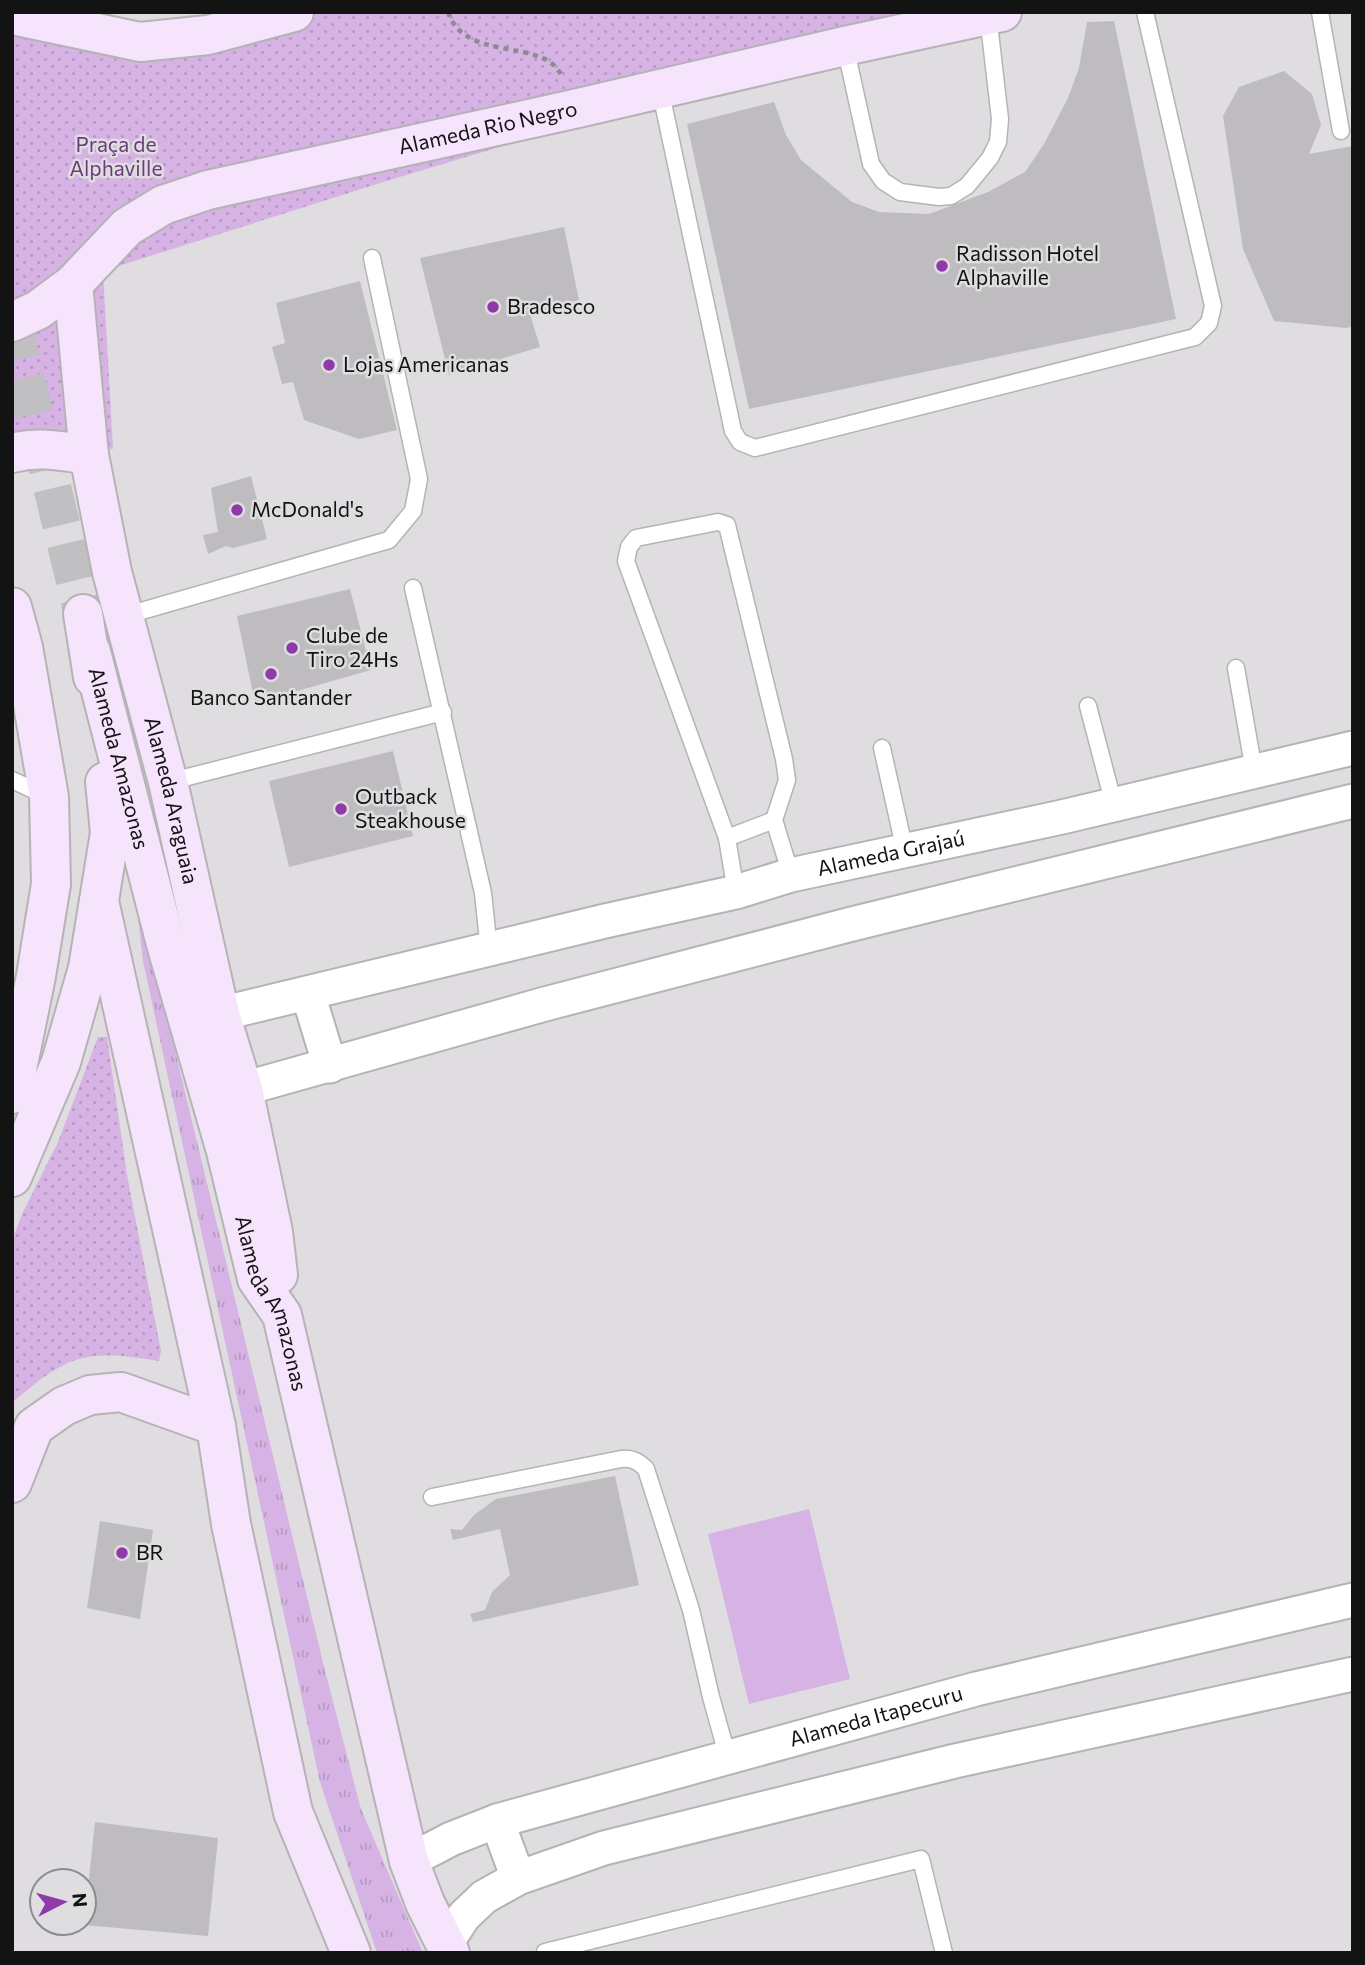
<svg xmlns="http://www.w3.org/2000/svg" width="1365" height="1965" viewBox="0 0 1365 1965" font-family="Commissioner,sans-serif">
	<style>
		.grass { fill: url(#grass-tufts) }
		.park { fill: url(#park-dots) }
		.pitch { fill: #d6b3e4 }
		.building { fill: #bebcbf }
		.lines { fill: none; stroke-linecap: round; stroke-linejoin: round }
		.secondary-tunnel { stroke: #c0bfc1; stroke-width: 38; stroke-dasharray: 38 19; stroke-linecap: butt }
		.lane-casing { stroke: #b5b3b6; stroke-width: 19 }
		.street-casing { stroke: #b5b3b6; stroke-width: 37 }
		.secondary-casing { stroke: #b5b3b6; stroke-width: 42 }
		.path { stroke: #8c8b8d; stroke-width: 4.5; stroke-dasharray: 5 5; stroke-linecap: butt }
		.lane { stroke: #fff; stroke-width: 16 }
		.street { stroke: #fff; stroke-width: 33 }
		.secondary { stroke: #f6e4fc; stroke-width: 38 }
		.poi-dot { fill: #8e3ba9; stroke: #dfdde0; stroke-width: 2.5 }
		.labels { text-anchor: middle; stroke-width: 5; stroke-linejoin: round; paint-order: stroke }
		.street-label { font-size: 21px; fill: #131314; stroke: #dfdde0 }
		.park-label { font-size: 21px; fill: #6b3c7c; stroke: #dfdde0 }
		.poi-label { font-size: 21px; fill: #131314; stroke: #dfdde0; text-anchor: start }
	</style>
	<defs>
		<pattern id="grass-tufts" width="24" height="20" patternUnits="userSpaceOnUse" patternTransform="scale(1.75)"><rect width="24" height="20" fill="#d6b3e4"/><path d="M3 7l-1-3M5 7V3M7 7l1-3M15 17l-1-3M17 17v-4M19 17l1-3" fill="none" stroke="#b799c3"/></pattern>
		<pattern id="park-dots" width="8" height="8" patternUnits="userSpaceOnUse" patternTransform="scale(1.75)"><rect width="8" height="8" fill="#d6b3e4"/><path d="M2 2h.1M6 6h.1" fill="none" stroke="#b799c3" stroke-width="1.8" stroke-linecap="round"/></pattern>
	</defs>
	<rect width="100%" height="100%" fill="#dfdde0"/>
	<path class="grass" d="M 137,908 L 153,960 L 325,1671 L 361,1809 L 423,1953 L 377,1953 L 320,1782 L 143,961 Z"/>
	<g class="park">
		<path d="M 12,12 L 110,12 L 144,57 L 315,12 L 948,12 L 380,183 L 103,271 L 113,449 L 47,438 L 12,450 Z"/>
		<path d="M 98,1037 L 107,1037 L 127,1175 L 161,1351 L 159,1361 C 85,1349 68,1354 12,1403 L 12,1240 L 23,1212 L 58,1142 Z"/>
	</g>
	<path class="pitch" d="M 809,1509 L 850,1679 L 749,1704 L 708,1534 Z"/>
	<g class="building">
		<path d="M 1114,21 L 1176,319 L 749,409 L 687,124 L 774,102 L 786,135 L 801,160 L 852,202 L 879,212 L 929,214 L 988,192 L 1025,172 L 1044,144 L 1068,98 L 1079,68 L 1087,22 Z"/>
		<path d="M 1284,71 L 1312,94 L 1321,125 L 1309,154 L 1353,146 L 1353,326 L 1346,328 L 1274,321 L 1243,249 L 1223,116 L 1239,87 Z"/>
		<path d="M 564,227 L 579,300 L 530,314 L 540,347 L 449,375 L 420,258 Z"/>
		<path d="M 360,281 L 397,430 L 359,439 L 304,420 L 293,382 L 282,384 L 272,347 L 285,343 L 276,303 Z"/>
		<path d="M 251,476 L 267,539 L 233,548 L 226,546 L 208,554 L 203,535 L 218,532 L 211,488 Z"/>
		<path d="M 350,589 L 371,670 L 255,703 L 237,616 Z"/>
		<path d="M 393,751 L 413,836 L 289,867 L 269,781 Z"/>
		<path d="M 615,1476 L 639,1585 L 473,1622 L 470,1614 L 485,1610 L 492,1592 L 510,1575 L 500,1529 L 453,1540 L 450,1529 L 462,1530 L 474,1515 L 496,1499 Z"/>
		<path d="M 100,1521 L 153,1530 L 140,1619 L 87,1608 Z"/>
		<path d="M 95,1822 L 218,1838 L 208,1936 L 84,1925 Z"/>
	</g>
	<g class="lines">
		<path class="secondary-tunnel" d="M 12,322 L 83,614"/>
		<defs>
			<g id="lane">
				<path d="M 1320,12 L 1341,131"/>
				<path d="M 845,46 L 871,164 L 883,181 L 900,192 L 939,197 L 951,196 L 967,186 L 990,158 L 998,142 L 1000,119 L 988,15"/>
				<path d="M 660,89 L 733,431 L 740,442 L 755,448 L 1195,337 L 1209,323 L 1213,306 L 1145,12"/>
				<path d="M 413,588 L 483,893 L 489,950"/>
				<path d="M 124,616 L 389,540 L 413,511 L 419,479 L 372,258"/>
				<path d="M 1236,668 L 1254,771"/>
				<path d="M 1088,706 L 1114,805"/>
				<path d="M 882,748 L 905,851"/>
				<path d="M 12,780 L 47,796"/>
				<path d="M 168,782 L 443,712"/>
				<path d="M 727,838 L 626,561 L 629,547 L 636,538 L 718,522 L 727,525 L 784,759 L 787,780 L 774,820"/>
				<path d="M 736,892 L 727,838 L 774,820 L 791,875"/>
				<path d="M 432,1497 L 621,1459 C 632,1458 638,1461 646,1469 L 691,1610 L 711,1697 L 728,1758"/>
				<path d="M 545,1952 L 921,1859 L 944,1953"/>
			</g>
			<g id="street">
				<path d="M 308,994 L 330,1066"/>
				<path id="s1" d="M 220,1014 L 605,921 L 736,892 L 791,875 L 1062,817 L 1353,748"/>
				<path d="M 243,1089 L 545,1004 L 852,924 L 1353,801"/>
				<path d="M 497,1821 L 518,1878"/>
				<path id="s2" d="M 409,1861 L 451,1839 L 497,1821 L 976,1689 L 1353,1600"/>
				<path d="M 445,1945 L 464,1916 L 484,1897 L 518,1878 L 604,1848 L 955,1761 L 1353,1674"/>
			</g>
			<g id="secondary">
				<path d="M 12,15 L 140,42 L 208,35 L 294,12"/>
				<path id="s3" d="M 73,284 L 89,455 L 112,572 L 168,782 L 220,1014 L 243,1089 L 273,1232 L 278,1275"/>
				<path id="s4" d="M 12,322 L 38,310 L 73,284 L 127,227 L 163,205 L 208,190 L 574,109 L 845,46 L 1002,12"/>
				<path d="M 12,453 C 39,446 62,451 89,455"/>
				<path d="M 12,607 L 23,647 L 49,797 L 51,884 L 36,976 L 12,1094"/>
				<path d="M 83,614 L 93,677"/>
				<path id="s5" d="M 91,652 L 166,944 L 226,1151 L 257,1279 L 282,1315 L 409,1861 L 425,1903 L 450,1953"/>
				<path d="M 99,901 L 216,1426 L 231,1524 L 293,1812 L 351,1953"/>
				<path d="M 12,1177 L 61,1062 L 88,968 L 110,833 L 105,782"/>
				<path d="M 12,1483 L 34,1427 L 64,1406 L 90,1395 L 121,1392 L 216,1426"/>
			</g>
		</defs>
		<use href="#lane" class="lane-casing"/>
		<use href="#street" class="street-casing"/>
		<use href="#secondary" class="secondary-casing"/>
		<path class="path" d="M 448,12 C 465,64 546,36 562,77"/>
		<use href="#lane" class="lane"/>
		<use href="#street" class="street"/>
		<use href="#secondary" class="secondary"/>
	</g>
	<g class="poi-dot">
		<circle cx="942" cy="266" r="7"/>
		<circle cx="493" cy="307" r="7"/>
		<circle cx="329" cy="365" r="7"/>
		<circle cx="237" cy="510" r="7"/>
		<circle cx="292" cy="648" r="7"/>
		<circle cx="271" cy="674" r="7"/>
		<circle cx="341" cy="809" r="7"/>
		<circle cx="122" cy="1553" r="7"/>
	</g>
	<g class="labels">
		<g class="street-label">
			<text dy="7" stroke="none"><textPath href="#s4" startOffset="527">Alameda Rio Negro</textPath></text>
			<text dy="7" stroke="none"><textPath href="#s5" startOffset="110">Alameda Amazonas</textPath></text>
			<text dy="7" stroke="none"><textPath href="#s3" startOffset="527">Alameda Araguaia</textPath></text>
			<text dy="7" stroke="none"><textPath href="#s1" startOffset="690">Alameda Grajaú</textPath></text>
			<text dy="7" stroke="none"><textPath href="#s5" startOffset="677">Alameda Amazonas</textPath></text>
			<text dy="7" stroke="none"><textPath href="#s2" startOffset="490">Alameda Itapecuru</textPath></text>
		</g>
		<g class="park-label">
			<text x="116" y="152">Praça de<tspan x="116" dy="24">Alphaville</tspan></text>
		</g>
		<g class="poi-label">
			<text x="956" y="261">Radisson Hotel<tspan x="956" dy="24">Alphaville</tspan></text>
			<text x="507" y="314">Bradesco</text>
			<text x="343" y="372">Lojas Americanas</text>
			<text x="251" y="517">McDonald's</text>
			<text x="306" y="643">Clube de<tspan x="306" dy="24">Tiro 24Hs</tspan></text>
			<text x="271" y="705" text-anchor="middle">Banco Santander</text>
			<text x="355" y="804">Outback<tspan x="355" dy="24">Steakhouse</tspan></text>
			<text x="136" y="1560">BR</text>
		</g>
	</g>
	<rect width="1365" height="1965" fill="none" stroke="#131314" stroke-width="28"/>
	<g transform="translate(63 1902) rotate(84)"><circle r="33" fill="#dfdde0" stroke="#8d8c8e" stroke-width="2"/>
	<path d="M0-5L12 26L0 18L-12 26Z" fill="#8e3ba9"/>
	<text y="-10" font-size="19" font-weight="bold" text-anchor="middle" fill="#131314">N</text>
	</g>
</svg>
